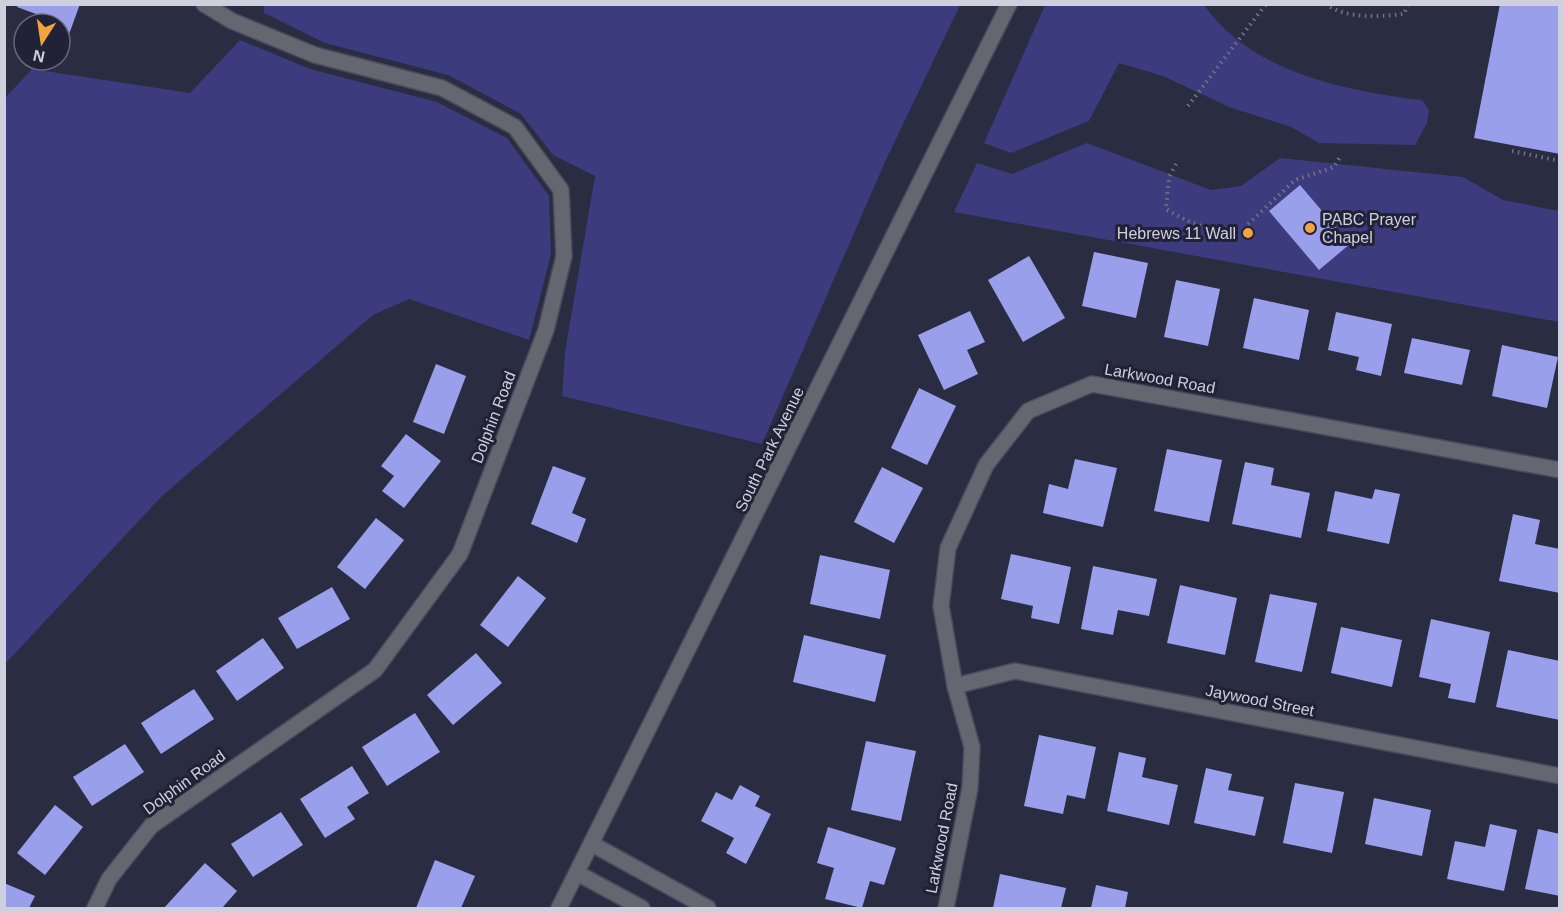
<svg xmlns="http://www.w3.org/2000/svg" width="1564" height="913" viewBox="0 0 1564 913" font-family="Arial,sans-serif">
	<style>
		.green { fill: #3b3b7d }
		.building { fill: #9a9fec }
		.lines { fill: none; stroke-linecap: round; stroke-linejoin: round }
		.minor-casing { stroke: #484a5d; stroke-width: 18 }
		.path { stroke: #737486; stroke-width: 4; stroke-dasharray: 1.5 4.5; stroke-linecap: butt }
		.minor { stroke: #646670; stroke-width: 15 }
		.poi-dot { fill: #f1a540; stroke: #212236; stroke-width: 2 }
		.labels { text-anchor: middle; stroke-width: 6; stroke-linejoin: round; paint-order: stroke }
		.poi-label { font-size: 16px; fill: #cfd0de; stroke: #212236; text-anchor: start }
		.street-label { font-size: 16px; fill: #cfd0de; stroke: #212236 }
	</style>
	<rect width="100%" height="100%" fill="#2a2c41"/>
	<g class="green">
		<path d="M 264,5 L 264,4 L 960,5 L 885,162 L 762,444 L 562,396 L 565,352 L 595,176 L 553,155 L 521,114 L 448,75 L 325,43 L 264,13 Z"/>
		<path d="M 1045,5 L 1204,5 C 1251,72 1345,91 1422,100 L 1429,110 L 1427,123 L 1415,145 L 1319,143 L 1291,127 L 1229,107 L 1163,76 L 1119,63 L 1089,121 L 1011,153 L 984,143 Z"/>
		<path d="M 240,40 L 310,69 L 437,102 L 507,138 L 549,196 L 551,254 L 529,340 L 409,299 L 373,315 L 162,496 L 5,664 L 5,98 L 32,69 L 190,93 Z"/>
		<path d="M 1087,143 L 1211,190 L 1241,186 L 1280,158 L 1463,177 L 1503,200 L 1559,211 L 1559,322 L 954,212 L 977,163 L 1012,174 Z"/>
	</g>
	<g class="building">
		<path d="M 18,4 L 80,4 L 63,51 L 60,50 L 60,24 L 32,24 L 36,14 L 17,7 Z"/>
		<path d="M 1500,4 L 1560,4 L 1560,154 L 1474,138 Z"/>
		<path d="M 1300,185 L 1350,244 L 1319,270 L 1269,211 Z"/>
		<path d="M 1094,252 L 1148,263 L 1136,318 L 1082,306 Z"/>
		<path d="M 1029,256 L 1065,318 L 1023,342 L 988,280 Z"/>
		<path d="M 1176,280 L 1220,289 L 1208,346 L 1164,337 Z"/>
		<path d="M 1254,298 L 1309,310 L 1299,360 L 1243,348 Z"/>
		<path d="M 970,311 L 985,342 L 967,350 L 978,374 L 944,390 L 918,335 Z"/>
		<path d="M 1336,312 L 1392,324 L 1381,376 L 1356,370 L 1359,357 L 1328,350 Z"/>
		<path d="M 1412,338 L 1470,350 L 1462,385 L 1404,373 Z"/>
		<path d="M 1502,345 L 1558,357 L 1547,408 L 1492,396 Z"/>
		<path d="M 436,364 L 466,376 L 444,434 L 413,422 Z"/>
		<path d="M 919,388 L 956,406 L 927,465 L 891,448 Z"/>
		<path d="M 406,434 L 441,461 L 404,508 L 382,491 L 394,476 L 381,466 Z"/>
		<path d="M 1167,449 L 1222,460 L 1209,522 L 1154,511 Z"/>
		<path d="M 1075,459 L 1117,468 L 1103,527 L 1043,513 L 1049,484 L 1068,489 Z"/>
		<path d="M 1245,462 L 1274,468 L 1271,485 L 1310,493 L 1301,538 L 1232,524 Z"/>
		<path d="M 553,466 L 586,478 L 572,513 L 586,519 L 577,543 L 531,524 Z"/>
		<path d="M 882,467 L 923,488 L 894,543 L 854,522 Z"/>
		<path d="M 1375,489 L 1400,494 L 1389,544 L 1327,531 L 1335,491 L 1372,499 Z"/>
		<path d="M 1513,514 L 1540,520 L 1535,544 L 1560,549 L 1560,593 L 1499,581 Z"/>
		<path d="M 376,518 L 404,540 L 365,589 L 337,567 Z"/>
		<path d="M 1011,554 L 1071,567 L 1059,624 L 1031,618 L 1033,606 L 1001,599 Z"/>
		<path d="M 820,555 L 890,570 L 880,619 L 810,604 Z"/>
		<path d="M 1093,566 L 1157,579 L 1149,616 L 1118,610 L 1113,635 L 1081,629 Z"/>
		<path d="M 518,576 L 546,598 L 508,647 L 480,625 Z"/>
		<path d="M 1180,585 L 1237,598 L 1225,655 L 1167,643 Z"/>
		<path d="M 332,587 L 350,619 L 297,649 L 278,618 Z"/>
		<path d="M 1270,594 L 1317,603 L 1302,672 L 1255,662 Z"/>
		<path d="M 1431,619 L 1490,632 L 1475,703 L 1448,698 L 1451,684 L 1419,677 Z"/>
		<path d="M 1341,627 L 1402,640 L 1392,687 L 1331,673 Z"/>
		<path d="M 804,635 L 886,655 L 875,702 L 793,682 Z"/>
		<path d="M 263,638 L 284,668 L 237,701 L 216,671 Z"/>
		<path d="M 1508,650 L 1560,661 L 1560,720 L 1496,707 Z"/>
		<path d="M 476,653 L 502,683 L 453,725 L 427,695 Z"/>
		<path d="M 194,689 L 214,719 L 161,754 L 141,723 Z"/>
		<path d="M 415,713 L 440,752 L 387,786 L 362,747 Z"/>
		<path d="M 1039,735 L 1096,747 L 1085,799 L 1067,795 L 1063,814 L 1024,806 Z"/>
		<path d="M 866,741 L 916,751 L 901,821 L 851,810 Z"/>
		<path d="M 125,744 L 144,772 L 92,806 L 73,777 Z"/>
		<path d="M 1119,752 L 1146,758 L 1142,777 L 1178,785 L 1169,825 L 1107,811 Z"/>
		<path d="M 352,766 L 369,793 L 347,807 L 355,819 L 325,838 L 300,799 Z"/>
		<path d="M 1206,768 L 1232,774 L 1228,790 L 1264,797 L 1255,836 L 1194,823 Z"/>
		<path d="M 1295,783 L 1344,792 L 1332,853 L 1283,843 Z"/>
		<path d="M 740,785 L 760,796 L 755,806 L 771,814 L 746,864 L 726,853 L 734,838 L 701,821 L 716,792 L 732,800 Z"/>
		<path d="M 1374,798 L 1431,810 L 1422,856 L 1365,844 Z"/>
		<path d="M 55,805 L 83,827 L 45,875 L 17,853 Z"/>
		<path d="M 281,812 L 303,845 L 253,877 L 231,844 Z"/>
		<path d="M 1490,824 L 1517,830 L 1504,891 L 1447,879 L 1455,841 L 1485,847 Z"/>
		<path d="M 828,827 L 896,848 L 884,885 L 870,881 L 862,908 L 825,899 L 834,868 L 817,863 Z"/>
		<path d="M 1538,829 L 1560,834 L 1560,896 L 1525,889 Z"/>
		<path d="M 435,860 L 475,876 L 461,908 L 416,908 Z"/>
		<path d="M 205,863 L 237,891 L 223,907 L 225,908 L 164,908 Z"/>
		<path d="M 1000,874 L 1066,888 L 1061,908 L 993,908 Z"/>
		<path d="M 4,883 L 35,896 L 29,908 L 4,908 Z"/>
		<path d="M 1096,885 L 1128,892 L 1125,908 L 1091,908 Z"/>
	</g>
	<g class="lines">
		<defs>
			<g id="minor">
				<path d="M 955,686 L 1015,671 L 1560,776"/>
				<path d="M 592,844 L 708,908"/>
				<path d="M 577,873 L 642,908"/>
				<path d="M 95,908 L 109,879 L 151,826 L 375,670 L 460,554 L 546,330 L 564,256 L 561,190 L 515,127 L 442,88 L 315,55 L 232,21 L 204,4"/>
				<path d="M 559,908 L 1009,4"/>
				<path d="M 946,908 L 970,788 L 972,747 L 955,686 L 941,606 L 948,548 L 986,465 L 1028,411 L 1092,384 L 1560,470"/>
			</g>
		</defs>
		<use href="#minor" class="minor-casing"/>
		<g class="path">
			<path d="M 1325,4 C 1347,19 1378,17 1404,14 L 1408,4"/>
			<path d="M 1188,106 L 1266,4"/>
			<path d="M 1512,151 L 1560,161"/>
			<path d="M 1176,164 L 1169,177 L 1166,209 C 1190,224 1210,231 1238,230"/>
			<path d="M 1248,224 L 1295,180 L 1334,167 L 1341,155"/>
		</g>
		<use href="#minor" class="minor"/>
	</g>
	<g class="poi-dot">
		<circle cx="1310" cy="228" r="6"/>
		<circle cx="1248" cy="233" r="6"/>
	</g>
	<g class="labels">
		<g class="poi-label">
			<text x="1322" y="225">PABC Prayer<tspan x="1322" dy="18">Chapel</tspan></text>
			<text x="1236" y="239" text-anchor="end">Hebrews 11 Wall</text>
		</g>
		<g class="street-label">
			<text transform="translate(1160 378) rotate(10)" y="6">Larkwood Road</text>
			<text transform="translate(493 417) rotate(-69)" y="6">Dolphin Road</text>
			<text transform="translate(769 449) rotate(-64)" y="6">South Park Avenue</text>
			<text transform="translate(1260 700) rotate(11)" y="6">Jaywood Street</text>
			<text transform="translate(184 782) rotate(-36)" y="6">Dolphin Road</text>
			<text transform="translate(941 838) rotate(-79)" y="6">Larkwood Road</text>
		</g>
	</g>
	<rect width="1564" height="913" fill="none" stroke="#cfd0de" stroke-width="12"/>
	<g transform="translate(42 42) rotate(192)"><circle r="28" fill="#212236" stroke="#676879" stroke-width="1.5"/>
	<path d="M0-4.5L10 22L0 15L-10 22Z" fill="#f1a540"/>
	<text y="-9" font-size="16" font-weight="bold" text-anchor="middle" fill="#cfd0de">N</text>
	</g>
</svg>
